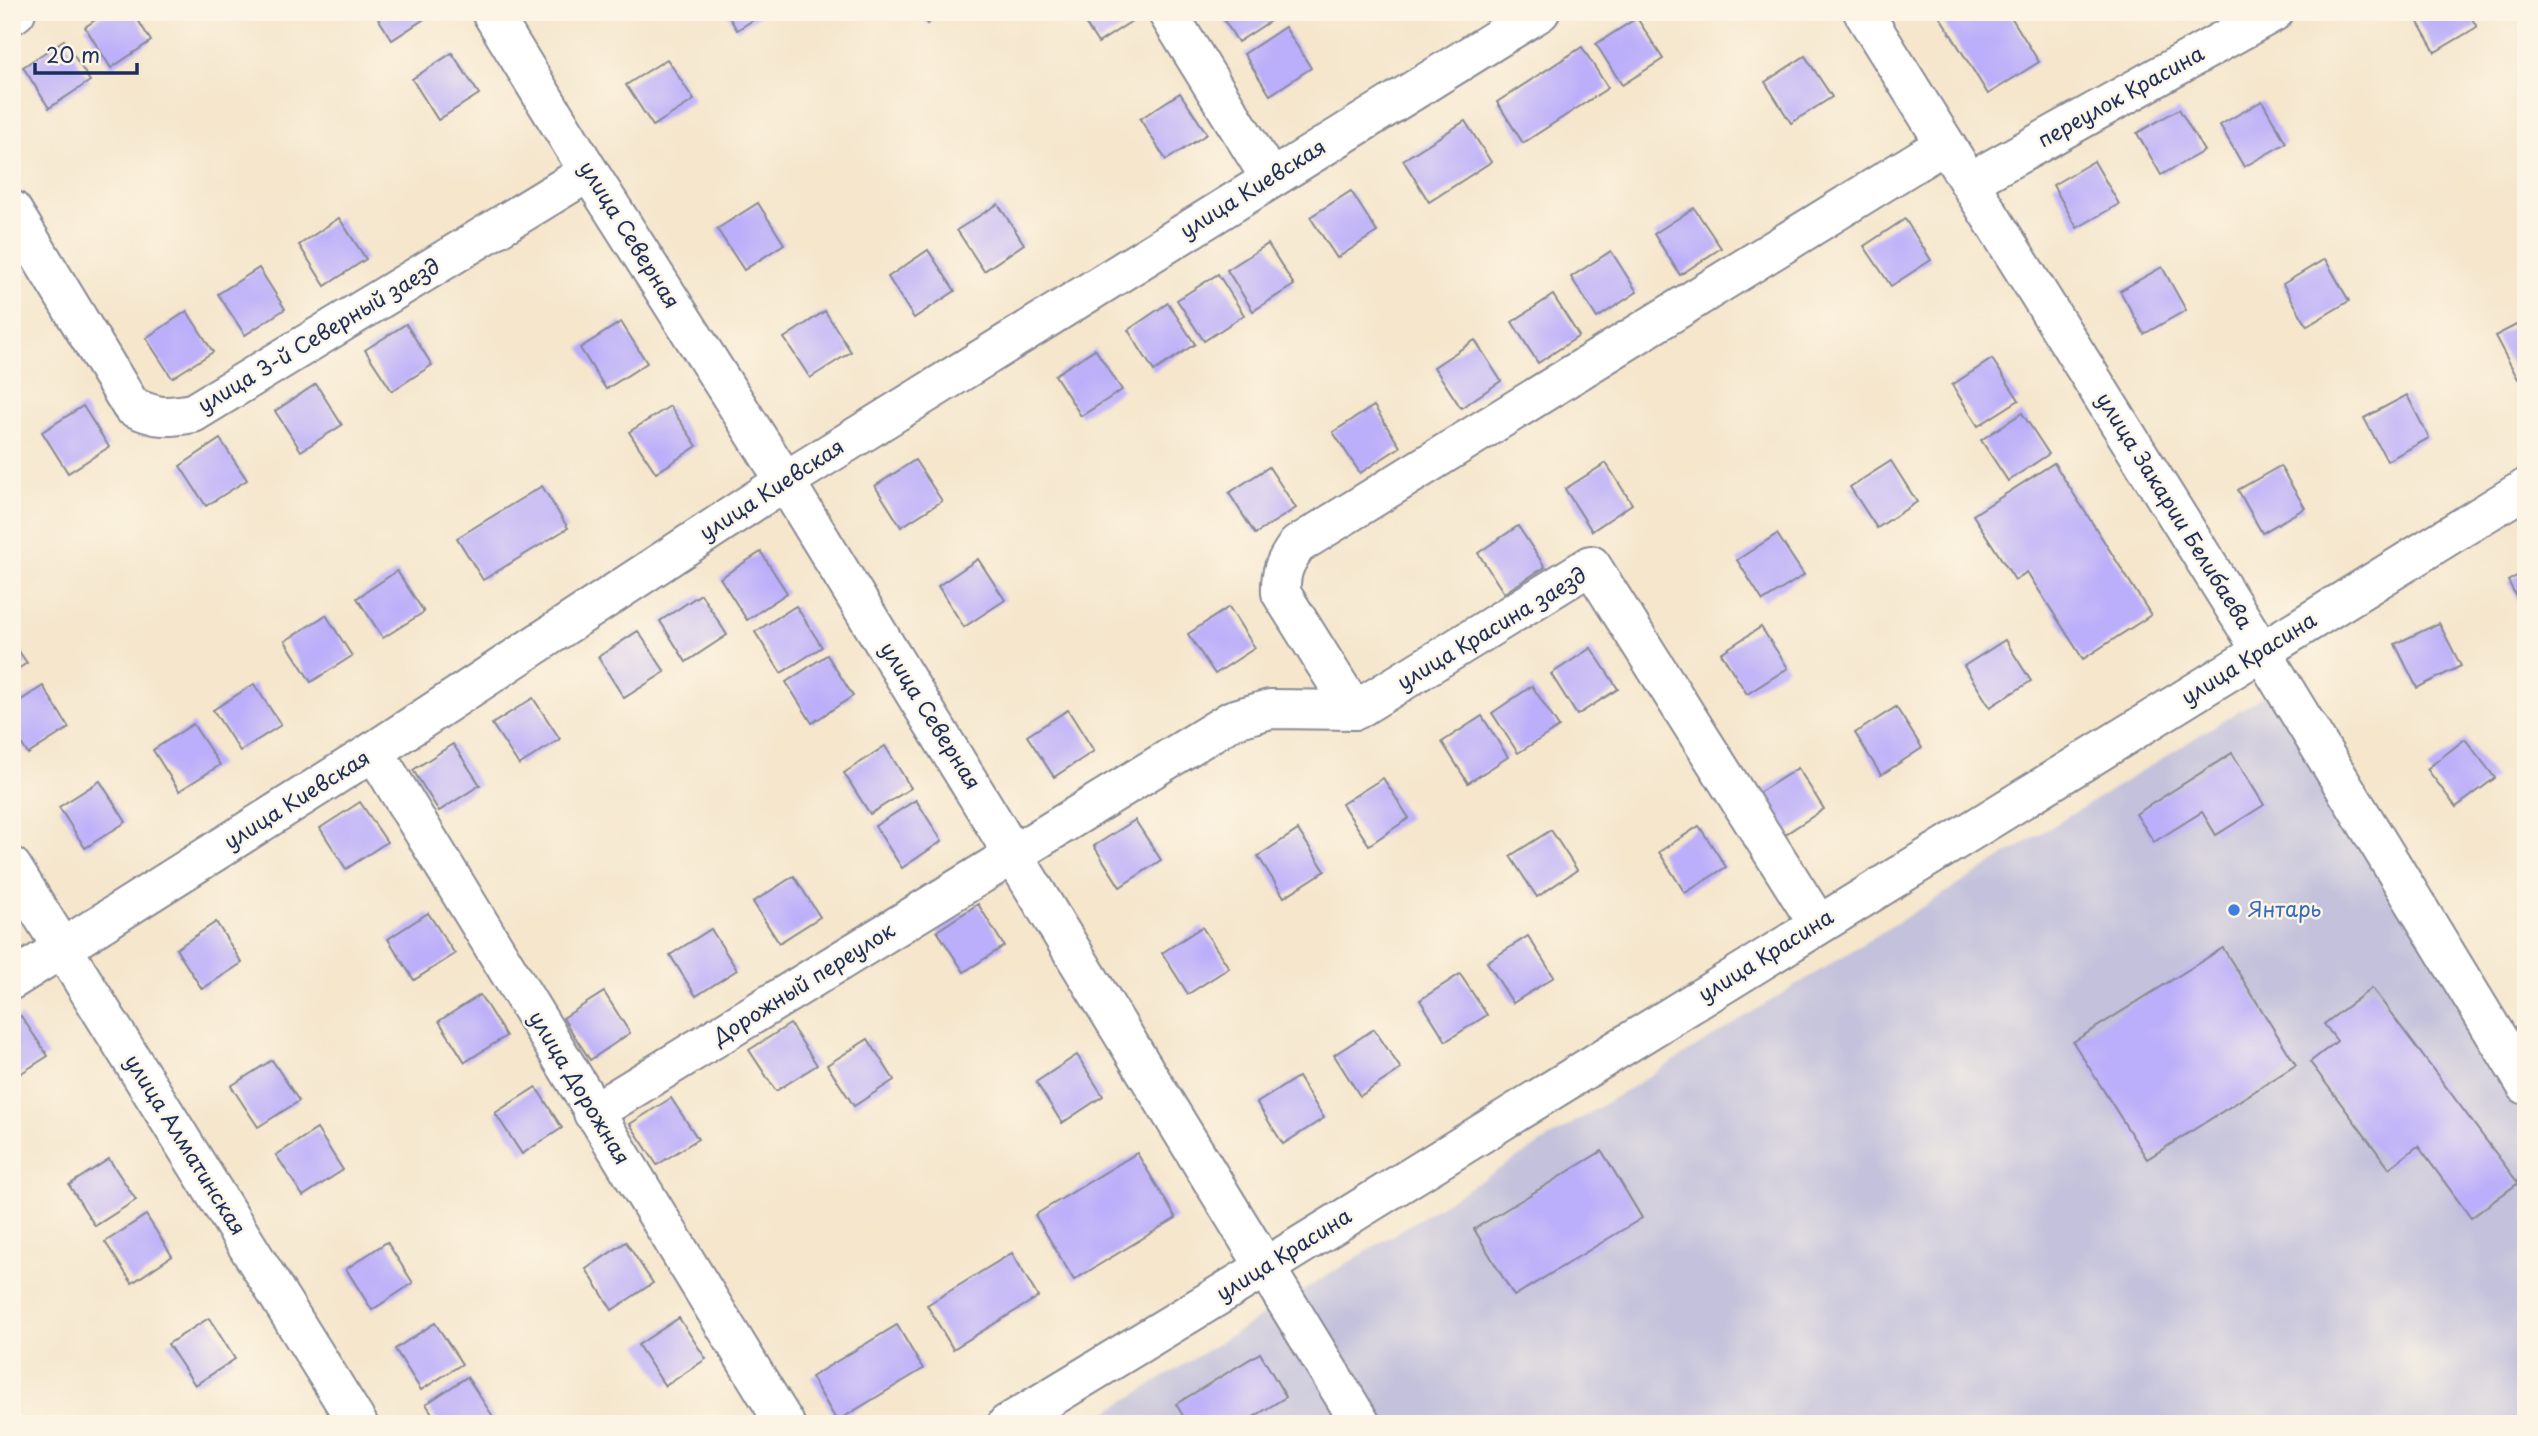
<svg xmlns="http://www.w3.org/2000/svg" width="2538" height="1436" viewBox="0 0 2538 1436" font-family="'Playpen Sans',sans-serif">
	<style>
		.industrial { fill: #c3c1db }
		.building { fill: #bbaefa }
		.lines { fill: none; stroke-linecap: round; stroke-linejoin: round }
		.minor-casing { stroke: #888a95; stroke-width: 42 }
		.minor { stroke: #fff; stroke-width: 38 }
		.shop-dot { fill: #3f7fe0; stroke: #fcf5e5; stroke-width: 2.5 }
		.labels { text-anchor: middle; stroke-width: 5; stroke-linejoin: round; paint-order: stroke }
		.street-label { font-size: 21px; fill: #1b2f5e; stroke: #fcf5e5 }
		.shop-label { font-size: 21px; fill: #366cbe; stroke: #fcf5e5; text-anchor: start }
	</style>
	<rect width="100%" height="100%" fill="#fcf5e5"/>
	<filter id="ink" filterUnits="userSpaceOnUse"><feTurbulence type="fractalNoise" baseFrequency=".0143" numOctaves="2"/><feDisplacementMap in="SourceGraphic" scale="14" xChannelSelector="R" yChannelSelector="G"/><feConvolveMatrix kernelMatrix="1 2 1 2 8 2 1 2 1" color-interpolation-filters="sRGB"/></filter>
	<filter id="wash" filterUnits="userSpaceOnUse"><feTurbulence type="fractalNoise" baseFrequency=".00686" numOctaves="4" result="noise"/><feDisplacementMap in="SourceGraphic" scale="28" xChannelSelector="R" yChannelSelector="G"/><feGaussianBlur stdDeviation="1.57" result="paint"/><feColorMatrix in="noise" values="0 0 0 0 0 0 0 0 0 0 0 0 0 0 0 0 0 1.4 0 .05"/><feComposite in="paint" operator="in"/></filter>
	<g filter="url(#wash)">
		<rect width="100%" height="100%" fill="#f5e6cc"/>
		<path class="industrial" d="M 2282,684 L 2526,1105 L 2526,1424 L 1088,1424 Z"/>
		<g id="blocks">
			<g class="building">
				<path d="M 107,12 L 133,12 L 151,41 L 111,68 L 85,27 Z"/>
				<path d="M 374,12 L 435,12 L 392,40 Z"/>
				<path d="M 726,12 L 766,12 L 737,30 Z"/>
				<path d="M 920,12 L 945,12 L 927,24 Z"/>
				<path d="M 1078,12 L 1135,12 L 1138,17 L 1098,43 Z"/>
				<path d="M 1219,12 L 1276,12 L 1278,16 L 1238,42 Z"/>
				<path d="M 1937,12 L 2008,12 L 2039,62 L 1988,94 Z"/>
				<path d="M 2412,12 L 2468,12 L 2477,27 L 2435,52 Z"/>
				<path d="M 1637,18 L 1663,59 L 1622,85 L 1596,44 Z"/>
				<path d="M 1285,27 L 1311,68 L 1270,95 L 1244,54 Z"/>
				<path d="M 64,40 L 90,81 L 49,108 L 23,67 Z"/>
				<path d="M 1582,47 L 1608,88 L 1523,143 L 1497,102 Z"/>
				<path d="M 452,53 L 479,94 L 438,120 L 412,79 Z"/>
				<path d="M 1805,56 L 1832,97 L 1791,123 L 1765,82 Z"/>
				<path d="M 667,59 L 694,100 L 653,126 L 626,85 Z"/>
				<path d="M 1180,93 L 1207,134 L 1166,160 L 1140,119 Z"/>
				<path d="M 2262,101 L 2286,143 L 2244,167 L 2220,125 Z"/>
				<path d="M 2179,109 L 2204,151 L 2161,175 L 2137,133 Z"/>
				<path d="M 1465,121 L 1491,162 L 1429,202 L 1403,160 Z"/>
				<path d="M 2094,161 L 2119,204 L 2077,228 L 2053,185 Z"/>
				<path d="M 1351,191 L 1377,232 L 1337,258 L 1310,217 Z"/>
				<path d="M 758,203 L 784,244 L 744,270 L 717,229 Z"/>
				<path d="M 998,204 L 1024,244 L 984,271 L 957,230 Z"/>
				<path d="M 1694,208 L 1721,248 L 1680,275 L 1654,234 Z"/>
				<path d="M 339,218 L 366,259 L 325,286 L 299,245 Z"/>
				<path d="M 1905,219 L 1931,260 L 1891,286 L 1864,246 Z"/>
				<path d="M 1268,244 L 1294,285 L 1253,311 L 1227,270 Z"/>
				<path d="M 928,250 L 955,291 L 914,318 L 888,277 Z"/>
				<path d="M 1611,251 L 1637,292 L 1597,318 L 1571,277 Z"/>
				<path d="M 2325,259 L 2349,301 L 2307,326 L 2283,284 Z"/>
				<path d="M 2162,267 L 2186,310 L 2144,334 L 2120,291 Z"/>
				<path d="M 259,268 L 285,309 L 245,335 L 218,294 Z"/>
				<path d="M 1218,274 L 1244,315 L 1204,341 L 1177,300 Z"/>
				<path d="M 1553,295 L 1579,336 L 1538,363 L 1512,322 Z"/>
				<path d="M 1168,303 L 1195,344 L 1154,371 L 1128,330 Z"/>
				<path d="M 187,311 L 213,352 L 172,378 L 146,338 Z"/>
				<path d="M 825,311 L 851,352 L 810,378 L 784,338 Z"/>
				<path d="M 2526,320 L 2526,375 L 2518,379 L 2495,336 Z"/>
				<path d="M 621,322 L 647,363 L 606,389 L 580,348 Z"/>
				<path d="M 406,324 L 432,365 L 392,391 L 365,350 Z"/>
				<path d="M 1475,340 L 1501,381 L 1461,408 L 1434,367 Z"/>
				<path d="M 1095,349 L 1122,390 L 1081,416 L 1055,375 Z"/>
				<path d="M 1992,359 L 2019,400 L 1978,426 L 1952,385 Z"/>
				<path d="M 316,384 L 342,425 L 301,451 L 275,411 Z"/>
				<path d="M 2407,395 L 2429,438 L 2387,461 L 2364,418 Z"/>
				<path d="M 83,406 L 109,447 L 68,473 L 42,432 Z"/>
				<path d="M 670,406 L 697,446 L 656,473 L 629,432 Z"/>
				<path d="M 1374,406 L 1400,447 L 1360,473 L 1333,432 Z"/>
				<path d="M 2022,413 L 2049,454 L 2008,481 L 1981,440 Z"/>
				<path d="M 220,439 L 247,480 L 206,506 L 180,466 Z"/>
				<path d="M 915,460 L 942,501 L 901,527 L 875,486 Z"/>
				<path d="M 1891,461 L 1917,502 L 1877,528 L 1850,487 Z"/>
				<path d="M 1606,463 L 1632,504 L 1592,531 L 1565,489 Z"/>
				<path d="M 2054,463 L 2151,615 L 2083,659 L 2027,572 L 2015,580 L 1973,515 Z"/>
				<path d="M 2280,466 L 2305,508 L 2262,533 L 2238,490 Z"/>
				<path d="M 1269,467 L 1296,508 L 1255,534 L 1229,493 Z"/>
				<path d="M 542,486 L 568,528 L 483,580 L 457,538 Z"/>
				<path d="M 1518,526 L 1545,567 L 1504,593 L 1478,553 Z"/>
				<path d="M 1777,534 L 1804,575 L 1763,601 L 1737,560 Z"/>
				<path d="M 761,552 L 787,593 L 747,620 L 720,578 Z"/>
				<path d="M 978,559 L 1005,600 L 964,627 L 938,586 Z"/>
				<path d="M 397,571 L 424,612 L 383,638 L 357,598 Z"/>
				<path d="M 2526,571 L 2526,615 L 2508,581 Z"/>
				<path d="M 701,594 L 727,635 L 686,662 L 660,621 Z"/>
				<path d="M 796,606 L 822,647 L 781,673 L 755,632 Z"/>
				<path d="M 1229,607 L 1255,648 L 1215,674 L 1188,634 Z"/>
				<path d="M 326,615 L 352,656 L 311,682 L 285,641 Z"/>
				<path d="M 2439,623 L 2461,666 L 2417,688 L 2395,644 Z"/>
				<path d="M 1761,627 L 1788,668 L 1747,694 L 1721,653 Z"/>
				<path d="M 638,631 L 665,672 L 624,698 L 598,657 Z"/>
				<path d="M 2005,640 L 2031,681 L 1990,707 L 1964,666 Z"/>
				<path d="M 12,641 L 27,663 L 12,673 Z"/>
				<path d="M 1591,648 L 1618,689 L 1577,715 L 1551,674 Z"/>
				<path d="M 827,655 L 853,696 L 812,723 L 786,682 Z"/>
				<path d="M 254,684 L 281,725 L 240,751 L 213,710 Z"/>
				<path d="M 43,686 L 69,728 L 28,754 L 12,729 L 12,706 Z"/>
				<path d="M 1532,686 L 1559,727 L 1518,753 L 1492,713 Z"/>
				<path d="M 533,698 L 560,739 L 519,765 L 492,724 Z"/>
				<path d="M 1896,707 L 1922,748 L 1881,775 L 1855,733 Z"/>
				<path d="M 1068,710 L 1094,751 L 1054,777 L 1027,736 Z"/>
				<path d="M 1482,716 L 1508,757 L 1468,783 L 1442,742 Z"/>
				<path d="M 193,724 L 220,765 L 179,791 L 153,750 Z"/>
				<path d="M 2465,739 L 2495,778 L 2456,807 L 2427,769 Z"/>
				<path d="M 453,744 L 480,785 L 439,811 L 413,770 Z"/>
				<path d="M 885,746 L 911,788 L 870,814 L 844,773 Z"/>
				<path d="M 2232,753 L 2264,805 L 2216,835 L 2202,812 L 2154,842 L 2136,814 Z"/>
				<path d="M 1798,768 L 1824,809 L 1784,835 L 1757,794 Z"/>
				<path d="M 1383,778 L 1409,818 L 1369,845 L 1342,804 Z"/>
				<path d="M 100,781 L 126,822 L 85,848 L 59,807 Z"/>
				<path d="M 916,800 L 942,841 L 902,868 L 875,826 Z"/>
				<path d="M 360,802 L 387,842 L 346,869 L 320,828 Z"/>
				<path d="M 1135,820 L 1161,860 L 1120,887 L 1094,846 Z"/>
				<path d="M 1699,826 L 1726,867 L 1685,893 L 1659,852 Z"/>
				<path d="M 1298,830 L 1325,871 L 1284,897 L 1258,856 Z"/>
				<path d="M 1551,830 L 1577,870 L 1537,897 L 1510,856 Z"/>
				<path d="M 794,876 L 820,917 L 779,943 L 753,902 Z"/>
				<path d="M 978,904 L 1004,946 L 964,972 L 937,931 Z"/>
				<path d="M 428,913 L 455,954 L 414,980 L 388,939 Z"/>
				<path d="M 216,922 L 242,963 L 202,989 L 176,949 Z"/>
				<path d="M 1202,927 L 1229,968 L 1188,994 L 1162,953 Z"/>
				<path d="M 711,929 L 737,970 L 696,996 L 670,955 Z"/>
				<path d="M 1528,936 L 1554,977 L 1513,1003 L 1487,962 Z"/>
				<path d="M 2223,948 L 2296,1065 L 2147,1159 L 2073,1042 Z"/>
				<path d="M 1460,974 L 1487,1015 L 1446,1041 L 1420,1000 Z"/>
				<path d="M 2372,988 L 2518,1183 L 2471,1218 L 2418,1146 L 2389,1168 L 2310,1062 L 2337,1041 L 2324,1024 Z"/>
				<path d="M 604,992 L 630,1033 L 590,1060 L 563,1018 Z"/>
				<path d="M 480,995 L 506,1036 L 465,1062 L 439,1021 Z"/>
				<path d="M 21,1016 L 48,1056 L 12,1079 L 12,1021 Z"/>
				<path d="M 790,1024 L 817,1065 L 776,1091 L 749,1050 Z"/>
				<path d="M 1374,1029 L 1401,1069 L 1360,1096 L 1334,1055 Z"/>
				<path d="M 868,1039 L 894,1080 L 854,1106 L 827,1065 Z"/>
				<path d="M 1077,1055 L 1103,1096 L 1062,1123 L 1036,1082 Z"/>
				<path d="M 272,1060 L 299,1101 L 258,1127 L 231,1086 Z"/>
				<path d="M 1298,1077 L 1324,1118 L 1283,1144 L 1257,1103 Z"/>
				<path d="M 536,1087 L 562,1128 L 522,1154 L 495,1113 Z"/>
				<path d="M 671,1098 L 698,1139 L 657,1165 L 630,1124 Z"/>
				<path d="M 317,1129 L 343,1170 L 303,1196 L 276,1155 Z"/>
				<path d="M 1602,1151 L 1642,1218 L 1514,1296 L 1474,1229 Z"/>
				<path d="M 1137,1153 L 1176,1218 L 1074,1280 L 1035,1215 Z"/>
				<path d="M 109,1159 L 136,1200 L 95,1226 L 69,1185 Z"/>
				<path d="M 146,1215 L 172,1256 L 132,1283 L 105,1242 Z"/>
				<path d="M 387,1242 L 413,1283 L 372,1310 L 346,1269 Z"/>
				<path d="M 626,1242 L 653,1283 L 612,1310 L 586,1269 Z"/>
				<path d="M 1012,1253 L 1038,1297 L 953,1349 L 927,1305 Z"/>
				<path d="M 209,1318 L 235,1359 L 195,1385 L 168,1344 Z"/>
				<path d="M 679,1318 L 706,1359 L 665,1386 L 638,1345 Z"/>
				<path d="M 435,1323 L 462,1364 L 421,1390 L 395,1349 Z"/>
				<path d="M 897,1325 L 923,1369 L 837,1421 L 811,1377 Z"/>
				<path d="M 1260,1353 L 1286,1397 L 1242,1424 L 1188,1424 L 1176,1404 Z"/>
				<path d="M 467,1377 L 494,1418 L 485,1424 L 439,1424 L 426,1404 Z"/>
			</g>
		</g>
	</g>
	<g filter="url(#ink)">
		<use href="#blocks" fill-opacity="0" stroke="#888a95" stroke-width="2"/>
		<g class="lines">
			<defs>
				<g id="minor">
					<path d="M 491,12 L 589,172 L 785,481 L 1361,1424"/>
					<path d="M 1167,12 L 1270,178"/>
					<path d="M 1863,12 L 2262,652 L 2526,1085"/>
					<path d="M 12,15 L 16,12"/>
					<path d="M 1969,182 L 2274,12"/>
					<path d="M 12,210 L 131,406 C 156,418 166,418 193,413 L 589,172"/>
					<path d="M 1354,710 L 1281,593 C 1280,572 1285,562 1297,545 L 1945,144"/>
					<path d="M 374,751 L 785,1424"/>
					<path d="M 12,867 L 358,1424"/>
					<path d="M 12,980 L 374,751 L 785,481 L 1540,12"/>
					<path d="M 593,1113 L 1232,720 L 1270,709 L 1356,710 L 1591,565 L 1818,924"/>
					<path d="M 1007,1424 L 1264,1268 L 2526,488"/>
				</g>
			</defs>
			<use href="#minor" class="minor-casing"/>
			<use href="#minor" class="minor"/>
		</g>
	</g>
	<circle class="shop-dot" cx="2234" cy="910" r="7"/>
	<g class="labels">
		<g class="street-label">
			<text transform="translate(2121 97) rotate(-29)" y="7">переулок Красина</text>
			<text transform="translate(1253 189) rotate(-32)" y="7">улица Киевская</text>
			<text transform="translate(629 235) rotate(58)" y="7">улица Северная</text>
			<text transform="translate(319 336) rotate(-31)" y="7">улица 3-й Северный заезд</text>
			<text transform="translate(772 490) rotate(-33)" y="7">улица Киевская</text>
			<text transform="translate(2174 511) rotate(58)" y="7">улица Закарии Белибаева</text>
			<text transform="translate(1492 629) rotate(-31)" y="7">улица Красина заезд</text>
			<text transform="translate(2249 659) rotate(-32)" y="7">улица Красина</text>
			<text transform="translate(930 716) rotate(58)" y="7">улица Северная</text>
			<text transform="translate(297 800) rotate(-32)" y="7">улица Киевская</text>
			<text transform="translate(1766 956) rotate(-32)" y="7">улица Красина</text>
			<text transform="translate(804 984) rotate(-32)" y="7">Дорожный переулок</text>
			<text transform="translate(579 1088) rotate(59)" y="7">улица Дорожная</text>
			<text transform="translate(185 1145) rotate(58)" y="7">улица Алматинская</text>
			<text transform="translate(1284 1255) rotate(-32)" y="7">улица Красина</text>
		</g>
		<g class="shop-label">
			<text x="2248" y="917">Янтарь</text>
		</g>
	</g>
	<rect width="2538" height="1436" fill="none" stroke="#fcf5e5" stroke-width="42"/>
	<path d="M35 63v10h102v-10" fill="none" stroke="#1b2f5e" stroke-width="3.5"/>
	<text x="46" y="63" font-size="21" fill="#1b2f5e" stroke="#fcf5e5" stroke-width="5" paint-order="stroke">20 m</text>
</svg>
